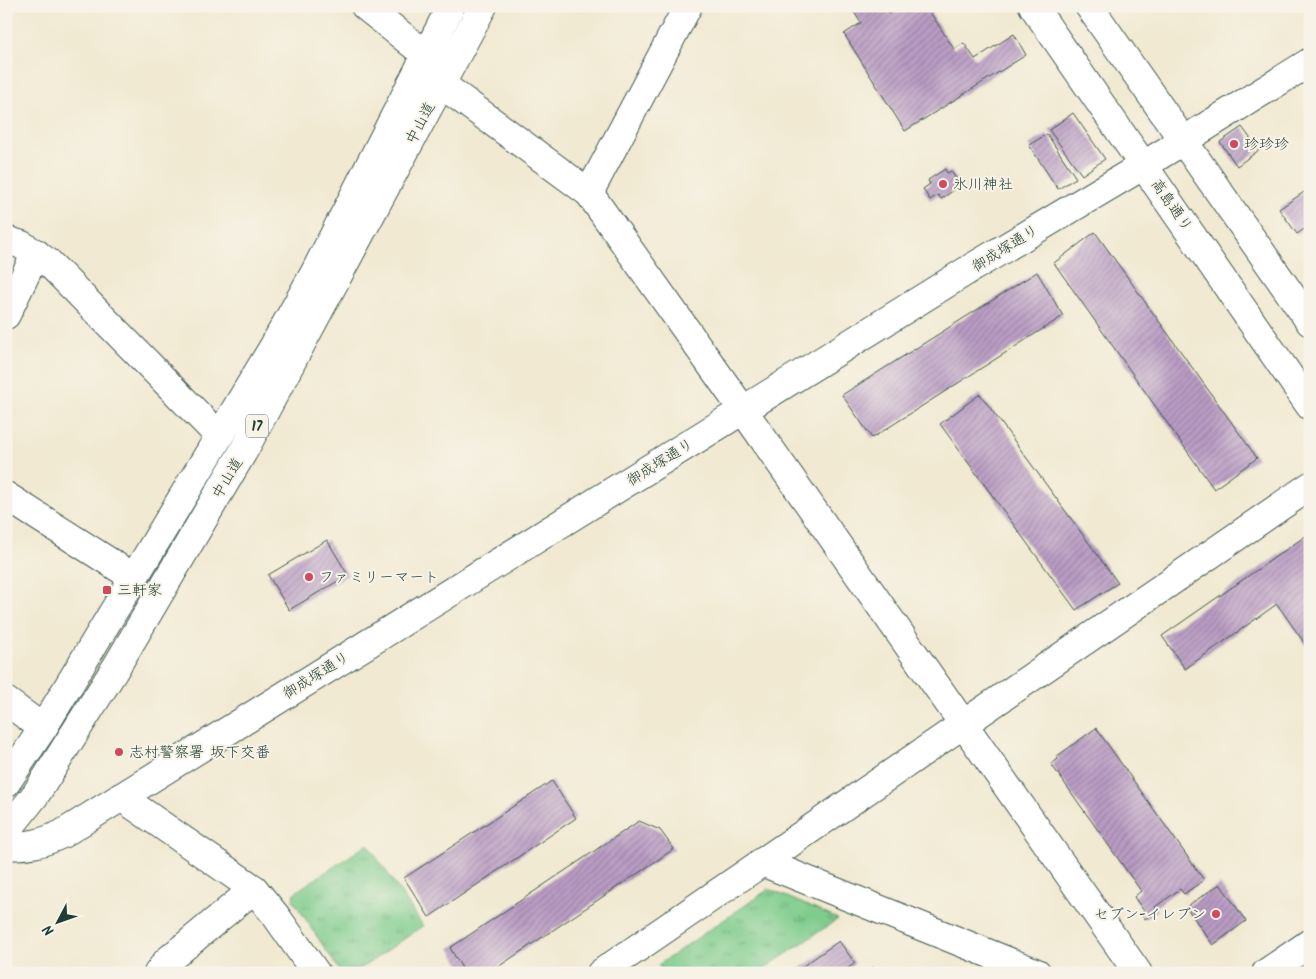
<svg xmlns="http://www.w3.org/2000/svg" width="1316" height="979" viewBox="0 0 1316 979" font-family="Kalam,'Klee One',sans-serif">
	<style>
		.park { fill: url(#park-tufts); stroke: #4e8460 }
		.building { fill: url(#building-hatch) }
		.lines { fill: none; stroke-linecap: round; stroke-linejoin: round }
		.minor-casing { stroke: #3e574c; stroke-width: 30 }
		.major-casing { stroke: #3e574c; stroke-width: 30 }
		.highway-casing { stroke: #3e574c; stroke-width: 30 }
		.minor { stroke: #fff; stroke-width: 28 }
		.major { stroke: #fff; stroke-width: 28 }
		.highway { stroke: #fff; stroke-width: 28 }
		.poi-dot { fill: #d1495b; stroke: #f7f3e8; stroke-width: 2 }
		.labels { text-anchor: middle; stroke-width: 4; stroke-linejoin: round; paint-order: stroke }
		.shield { fill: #f7f3e8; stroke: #60746a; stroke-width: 1 }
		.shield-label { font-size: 14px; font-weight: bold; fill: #1f3d34 }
		.street-label { font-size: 15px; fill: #1f3d34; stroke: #f7f3e8 }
		.poi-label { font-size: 15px; fill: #1f3d34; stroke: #f7f3e8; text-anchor: start }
	</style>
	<defs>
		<pattern id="park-tufts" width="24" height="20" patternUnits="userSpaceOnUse" patternTransform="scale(1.25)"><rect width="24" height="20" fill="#7ecc8c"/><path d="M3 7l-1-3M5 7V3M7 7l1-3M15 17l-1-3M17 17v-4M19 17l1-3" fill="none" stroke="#67a773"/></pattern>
		<pattern id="building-hatch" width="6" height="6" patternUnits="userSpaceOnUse" patternTransform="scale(1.25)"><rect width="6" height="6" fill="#b99cc4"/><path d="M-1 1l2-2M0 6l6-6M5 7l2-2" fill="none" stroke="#9680a0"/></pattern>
	</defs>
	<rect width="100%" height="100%" fill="#f7f3e8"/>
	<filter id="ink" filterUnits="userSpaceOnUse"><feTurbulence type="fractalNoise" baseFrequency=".02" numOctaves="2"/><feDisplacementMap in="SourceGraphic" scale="10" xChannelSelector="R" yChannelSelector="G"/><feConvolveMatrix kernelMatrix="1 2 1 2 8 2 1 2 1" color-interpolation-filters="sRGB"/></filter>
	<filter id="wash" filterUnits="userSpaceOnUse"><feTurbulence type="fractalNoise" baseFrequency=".0096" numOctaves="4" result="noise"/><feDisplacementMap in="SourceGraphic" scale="20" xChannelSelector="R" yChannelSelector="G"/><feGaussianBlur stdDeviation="1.12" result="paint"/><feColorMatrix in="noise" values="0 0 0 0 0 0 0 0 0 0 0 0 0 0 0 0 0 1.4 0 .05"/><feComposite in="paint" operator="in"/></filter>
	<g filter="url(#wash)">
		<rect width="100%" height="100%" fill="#f1e9d1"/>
		<g class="park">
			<path d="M 368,844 L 423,926 L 354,973 L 341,973 L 293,900 L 294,893 Z"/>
			<path d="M 769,889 L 838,919 L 758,973 L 664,973 L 658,965 Z"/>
		</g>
		<g id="blocks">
			<g class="building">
				<path d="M 850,6 L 885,6 L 889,13 L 900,6 L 926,6 L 954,49 L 964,43 L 975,59 L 1014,34 L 1026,55 L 905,131 L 844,34 L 861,23 Z"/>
				<path d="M 1073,113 L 1105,159 L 1082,175 L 1049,130 Z"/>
				<path d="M 1242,127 L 1259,150 L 1237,166 L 1220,142 Z"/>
				<path d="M 1047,134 L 1076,178 L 1058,189 L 1029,145 Z"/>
				<path d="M 945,169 L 947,173 L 951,171 L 958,182 L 954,185 L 957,188 L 941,199 L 938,195 L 930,200 L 923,189 L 930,184 L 928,180 Z"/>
				<path d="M 1310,188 L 1310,225 L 1297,234 L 1279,209 Z"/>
				<path d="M 1095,232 L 1257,458 L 1214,489 L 1054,263 Z"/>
				<path d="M 1037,272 L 1063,316 L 872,438 L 842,395 Z"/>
				<path d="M 980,394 L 1118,583 L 1076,610 L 940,424 Z"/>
				<path d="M 1310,533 L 1310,651 L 1277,604 L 1185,669 L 1162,636 Z"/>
				<path d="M 327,540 L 348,575 L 289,610 L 268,575 Z"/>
				<path d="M 1096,728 L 1204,880 L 1184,894 L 1180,889 L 1155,907 L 1158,910 L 1145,919 L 1141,913 L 1144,911 L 1134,897 L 1141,891 L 1051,764 L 1058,759 L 1056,757 Z"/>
				<path d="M 552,781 L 576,818 L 429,917 L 404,878 Z"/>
				<path d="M 639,821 L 660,830 L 674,849 L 489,973 L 465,973 L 450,948 Z"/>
				<path d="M 1220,884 L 1246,921 L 1213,945 L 1186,907 Z"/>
				<path d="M 839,941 L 855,963 L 842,973 L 793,973 Z"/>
				<path d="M 1310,964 L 1310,973 L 1297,973 Z"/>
				<path d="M 873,967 L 878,973 L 865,973 Z"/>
			</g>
		</g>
	</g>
	<g filter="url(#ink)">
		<use href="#blocks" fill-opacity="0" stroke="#3e574c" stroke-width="1"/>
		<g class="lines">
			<defs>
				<g id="minor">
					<path d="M 365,6 L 426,55"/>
					<path d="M 441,84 L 589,193 L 743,410 L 1138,973"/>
					<path d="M 589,193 L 688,6"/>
					<path d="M 6,240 L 22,245 L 49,263 L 219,436"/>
					<path d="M 6,315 L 36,253"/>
					<path d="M 6,496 L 133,577"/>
					<path d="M 6,701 L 43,728"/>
					<path d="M 121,797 L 254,889 L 276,916 L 316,973"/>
					<path d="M 6,845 C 27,847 43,843 62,834 L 973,267 L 1144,165 L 1310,62"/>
					<path d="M 762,862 L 1037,973"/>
					<path d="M 158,973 L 167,961 L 254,889"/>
					<path d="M 601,973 L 1310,486"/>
					<path d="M 1266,973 L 1310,943"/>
				</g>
				<g id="major">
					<path d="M 1033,6 L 1310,406"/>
					<path d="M 1089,6 L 1310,322"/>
				</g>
				<g id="highway">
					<path d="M 6,783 L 43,728 L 272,349 L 315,272 L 451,6"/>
					<path d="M 6,832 L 36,794 L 115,669 L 243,452 L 483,6"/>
				</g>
			</defs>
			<use href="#minor" class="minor-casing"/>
			<use href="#major" class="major-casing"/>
			<use href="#highway" class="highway-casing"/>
			<use href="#minor" class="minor"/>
			<use href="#major" class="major"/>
			<use href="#highway" class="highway"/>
		</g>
	</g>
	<g class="poi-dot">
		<circle cx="1234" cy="144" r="5"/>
		<circle cx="943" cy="184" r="5"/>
		<circle cx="309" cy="577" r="5"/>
		<rect x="102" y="585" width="10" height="10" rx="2.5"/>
		<circle cx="119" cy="752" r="5"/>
		<circle cx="1216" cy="914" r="5"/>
	</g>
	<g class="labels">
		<rect class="shield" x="246" y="414.5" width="22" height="23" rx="4"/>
		<g class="shield-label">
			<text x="257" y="431">17</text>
		</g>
		<g class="street-label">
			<text transform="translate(420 123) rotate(-62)" y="5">中山道</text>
			<text transform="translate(1172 205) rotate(55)" y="5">高島通り</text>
			<text transform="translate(1005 248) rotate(-32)" y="5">御成塚通り</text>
			<text transform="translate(660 462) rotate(-32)" y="5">御成塚通り</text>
			<text transform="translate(227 478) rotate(-59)" y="5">中山道</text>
			<text transform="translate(316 675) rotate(-32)" y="5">御成塚通り</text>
		</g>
		<g class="poi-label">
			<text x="1244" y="149">珍珍珍</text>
			<text x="953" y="189">氷川神社</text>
			<text x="319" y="582">ファミリーマート</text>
			<text x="117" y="595">三軒家</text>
			<text x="129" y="757">志村警察署 坂下交番</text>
			<text x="1206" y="919" text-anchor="end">セブン-イレブン</text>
		</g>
	</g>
	<rect width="1316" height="979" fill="none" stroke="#f7f3e8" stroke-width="25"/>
	<g transform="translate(58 922) rotate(229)" stroke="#f7f3e8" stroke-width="4" paint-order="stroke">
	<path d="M0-4L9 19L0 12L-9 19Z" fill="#1f3d34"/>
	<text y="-8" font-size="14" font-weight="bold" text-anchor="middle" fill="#1f3d34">N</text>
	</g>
</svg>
